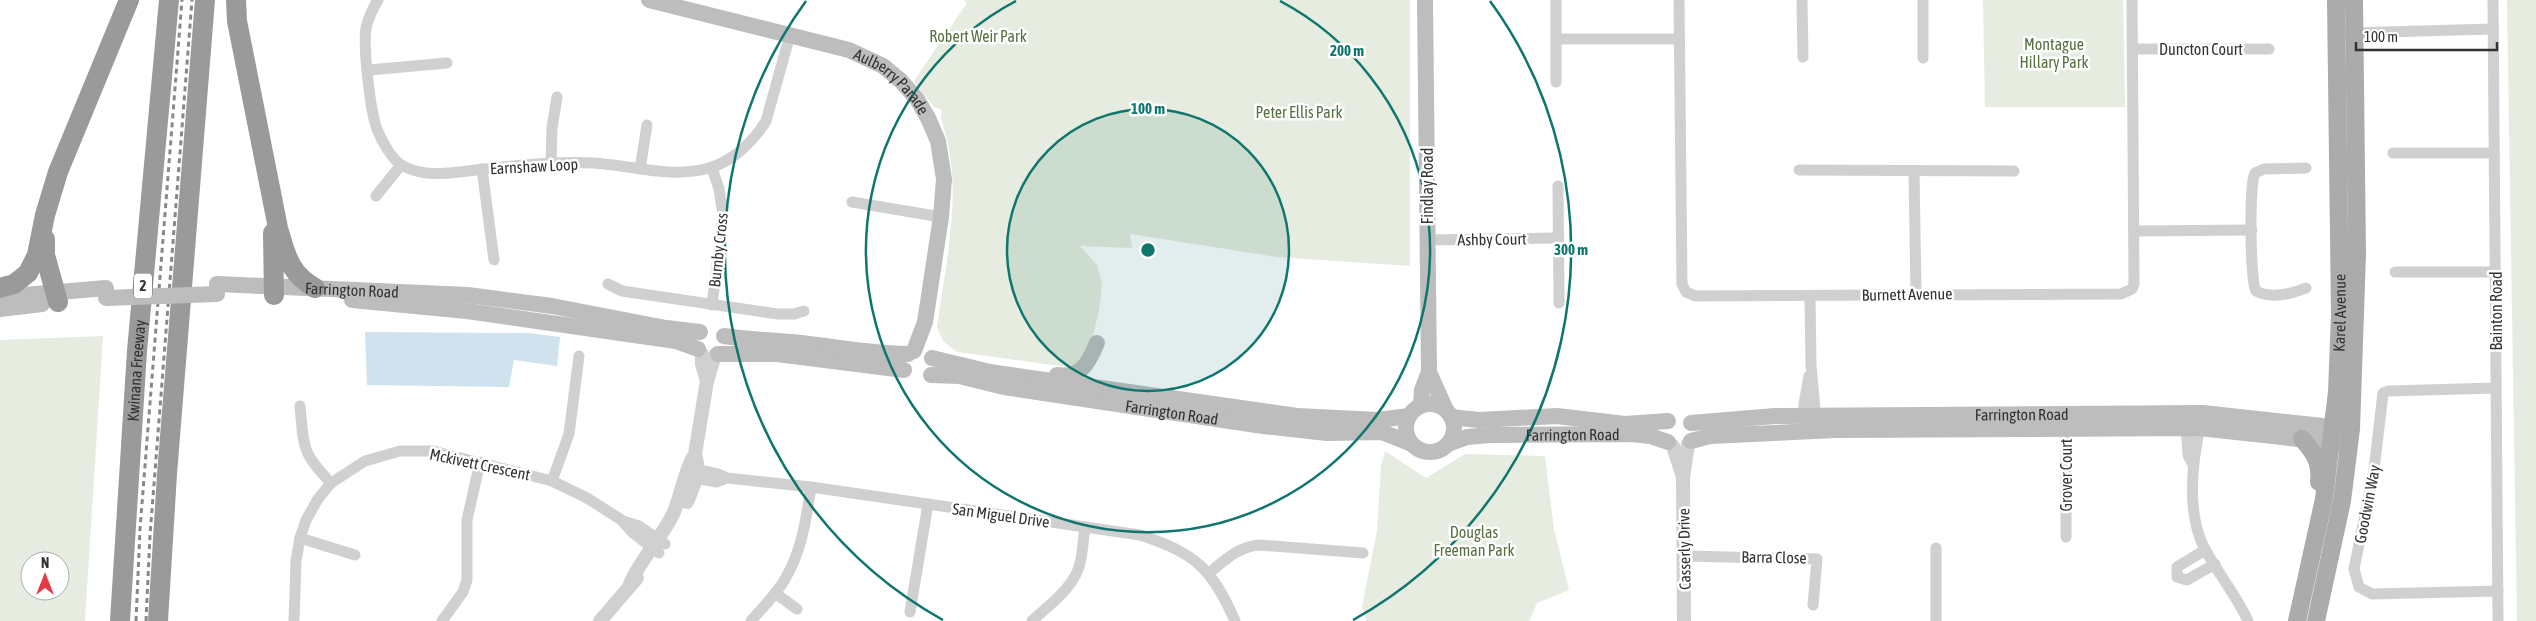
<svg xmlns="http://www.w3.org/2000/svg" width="2536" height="621" viewBox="0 0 2536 621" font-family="'Asap Condensed',sans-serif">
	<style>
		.green { fill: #e6ecdf; fill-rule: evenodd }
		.water { fill: #cfe2ee }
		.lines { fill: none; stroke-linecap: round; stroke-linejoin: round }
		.minor { stroke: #d0d0d0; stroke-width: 11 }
		.tertiary { stroke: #d0d0d0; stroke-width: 14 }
		.secondary { stroke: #bdbdbd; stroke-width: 16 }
		.primary { stroke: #ababab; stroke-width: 18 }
		.motorway { stroke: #9a9a9a; stroke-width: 20 }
		.rail { stroke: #888; stroke-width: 3; stroke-dasharray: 5 4; stroke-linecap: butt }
		.secondary-bridge { stroke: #bdbdbd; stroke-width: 16 }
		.ring { fill: none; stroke: #0f766e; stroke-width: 2.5 }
		.labels { text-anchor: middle; stroke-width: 5; stroke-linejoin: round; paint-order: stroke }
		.shield { fill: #fff; stroke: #707070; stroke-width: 1 }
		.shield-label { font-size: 15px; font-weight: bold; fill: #333 }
		.park-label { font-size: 16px; fill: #56703f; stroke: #fff }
		.street-label { font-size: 16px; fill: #333; stroke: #fff }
		.centre { fill: #0f766e; stroke: #fff; stroke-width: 2.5 }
		.ring-label { font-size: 15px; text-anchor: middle; font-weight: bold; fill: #0f766e; stroke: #fff; stroke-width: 5; stroke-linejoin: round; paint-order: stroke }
	</style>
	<rect width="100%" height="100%" fill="#fff"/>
	<g class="green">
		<path d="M 964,0 L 1410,0 L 1410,266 L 1277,257 L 1130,234 L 1132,248 L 1080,246 L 1097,265 L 1102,284 L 1099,311 L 1090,348 L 1074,368 L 957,352 L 943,341 L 937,327 C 946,259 965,185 941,119 L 942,110 L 934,107 L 914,81 L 967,3 Z"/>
		<path d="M 1983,0 L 2123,0 L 2125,107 L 1985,107 Z"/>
		<path d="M 2507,0 L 2536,0 L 2536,621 L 2517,621 Z"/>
		<path d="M 103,336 L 85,621 L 0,621 L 0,340 ZM 30,561 L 60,561 L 60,591 L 30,591 Z"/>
		<path d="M 1385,451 L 1426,478 L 1465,454 L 1545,456 L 1554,529 L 1569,590 L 1537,603 L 1529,621 L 1366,621 L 1362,606 L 1377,531 L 1381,466 Z"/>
	</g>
	<path class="water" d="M 365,332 L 529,333 L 560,337 L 557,366 L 514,360 L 509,387 L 367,385 Z"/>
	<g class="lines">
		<g class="minor">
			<path d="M 378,0 C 373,8 368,19 366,28 C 363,46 370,111 377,129 C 381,140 392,160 403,166 C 427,179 458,172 484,169 C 521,165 556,161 593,163 C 632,165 670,179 709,168 C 732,162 754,141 766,121 L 790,35"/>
			<path d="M 1679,0 L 1682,284 L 1686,292 L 1695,296 L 2121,294 L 2132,289 L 2134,284 L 2132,0"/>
			<path d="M 1802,0 L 1803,57"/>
			<path d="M 2493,0 L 2498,621"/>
			<path d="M 2348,33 L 2493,29"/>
			<path d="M 1557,39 L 1679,39"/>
			<path d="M 2133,49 L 2269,49"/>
			<path d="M 1923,58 L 1923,0"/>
			<path d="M 369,70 L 447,63"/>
			<path d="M 1556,82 L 1556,0"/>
			<path d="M 2393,153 L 2494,153"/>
			<path d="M 551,161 L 552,128 L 557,97"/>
			<path d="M 482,169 L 494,260"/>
			<path d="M 640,169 L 647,125"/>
			<path d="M 1799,170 L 2014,171"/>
			<path d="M 1914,172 L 1916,294"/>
			<path d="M 1558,186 L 1559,303"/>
			<path d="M 376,196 L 401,165"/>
			<path d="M 852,202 L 941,217"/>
			<path d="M 2134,231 L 2252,230"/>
			<path d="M 1427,240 L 1557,238"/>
			<path d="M 2395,272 L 2495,272"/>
			<path d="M 608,284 L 622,291 L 778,314 L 794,314 L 804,311"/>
			<path d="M 2306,288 C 2291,294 2271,299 2256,291 C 2250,281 2249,183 2255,173 L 2264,169 L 2306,168"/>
			<path d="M 1810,296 L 1811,365 L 1816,421"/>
			<path d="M 712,305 L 723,215 L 719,189 L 712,168"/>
			<path d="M 2496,388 L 2388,391 L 2383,393 L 2374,470 L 2354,569 L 2359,587 L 2372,594 L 2498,591"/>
			<path d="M 300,406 C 304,447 301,452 331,483"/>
			<path d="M 1804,422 L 1804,404 L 1809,376"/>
			<path d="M 2201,422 C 2192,462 2185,514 2206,551 C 2219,575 2237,596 2248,621"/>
			<path d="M 2066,423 L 2066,537"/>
			<path d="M 2186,423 L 2188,455 L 2193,465"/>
			<path d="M 690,468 L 718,474 L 727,478 L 811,487 L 1140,535 C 1195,553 1212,568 1235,621"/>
			<path d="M 688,477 L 717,482 L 727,478"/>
			<path d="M 552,481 L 569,434 L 579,356"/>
			<path d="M 624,523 L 633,533 L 659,553"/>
			<path d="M 300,538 L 355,555"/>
			<path d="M 1936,548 L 1936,621"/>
			<path d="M 2205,550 L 2177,567 L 2177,577 L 2187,580 L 2215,564"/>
			<path d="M 1685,556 L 1817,559 L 1813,605"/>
			<path d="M 1209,573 C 1225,560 1238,547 1259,545 L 1363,553"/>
			<path d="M 775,593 L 797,609"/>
			<path d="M 910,612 L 928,504"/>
			<path d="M 294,621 L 296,561 L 300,538 L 306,520 L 318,499 L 331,483 L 365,461 L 400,451 L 433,451 L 552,481 L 587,498 L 623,521 L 639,526 L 665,544"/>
			<path d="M 442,621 L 463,592 L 467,580 L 467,520 L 480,462"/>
			<path d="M 751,621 C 762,608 776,595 785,579 C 802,551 806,519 811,487"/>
			<path d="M 1032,621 C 1049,605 1075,587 1080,563 C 1083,552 1083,539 1085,527"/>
		</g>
		<g class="tertiary">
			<path d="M 702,354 L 702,364 L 707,381"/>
			<path d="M 1673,446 L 1683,477"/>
			<path d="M 687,502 C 692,489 701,473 696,458"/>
			<path d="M 630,584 C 641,558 662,538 674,512 C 682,493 684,471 695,454 L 707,381 L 715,355"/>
			<path d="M 600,621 L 637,578"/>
			<path d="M 1684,621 L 1683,478 L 1688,444"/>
		</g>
		<g class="secondary">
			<path id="s1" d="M 649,0 L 849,50 L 883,66 L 901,81 L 917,99 L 928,118 L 938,141 L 944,179 L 941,217 L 925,322 L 914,351"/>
			<path id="s2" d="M 217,284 L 468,295 L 552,306 L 666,328 L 700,332"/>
			<path d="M 0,297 L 106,288"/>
			<path d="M 352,300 L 467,311 L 676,341 L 698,349"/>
			<path d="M 0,309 L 42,304"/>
			<path d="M 724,336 C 749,340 775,340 801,343 C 837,347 872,354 908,354"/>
			<path d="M 718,354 L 777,354 L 904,370"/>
			<path d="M 932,358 L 990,372 L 1297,416 L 1378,420 L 1409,416"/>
			<path d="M 1429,372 L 1446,410"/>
			<path id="s3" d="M 931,375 L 959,376 L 1004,387 L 1263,426 L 1327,433 L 1382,432 L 1412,444"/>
			<path d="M 1057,375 C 1081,379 1089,362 1097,343"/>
			<circle cx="1430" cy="428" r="24"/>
			<path d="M 1421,405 L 1422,390 L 1429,372 L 1425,0"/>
			<path d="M 1451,417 L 1479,420 L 1557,416 L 1625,424 L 1668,421"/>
			<path id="s4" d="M 1691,423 L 1775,416 L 2203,413 L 2351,429"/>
			<path d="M 1691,441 L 1710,436 L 1836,430 L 2199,428 L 2344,444"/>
			<path id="s5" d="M 1448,444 L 1467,437 L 1490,435 L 1632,434 L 1650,436 L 1668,442"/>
		</g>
		<g class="primary">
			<path d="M 2302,439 C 2315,453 2321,463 2319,482"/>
			<path id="s6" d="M 2297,621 L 2324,499 L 2337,392 L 2340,315 L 2336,0"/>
			<path d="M 2316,621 L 2342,501 L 2351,429 L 2357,254 L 2354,0"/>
		</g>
		<g class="motorway">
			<path d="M 236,0 L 237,21 L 278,228 C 286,255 289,273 315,288"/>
			<path d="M 273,233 L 274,295"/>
			<path d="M 45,239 L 45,255 L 58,302"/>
			<path d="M 0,288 L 14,284 L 28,273 L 37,255 L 45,215 L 58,172 L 129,0"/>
			<path id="s7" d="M 120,621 L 137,351 L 169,0"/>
			<path d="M 158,621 L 167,474 L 205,0"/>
		</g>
		<g class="rail">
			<path d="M 136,621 L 140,529 L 182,0"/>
			<path d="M 146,621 L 150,535 L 192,0"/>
		</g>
		<path class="secondary-bridge" d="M 106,298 L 217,294"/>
	</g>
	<circle cx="1148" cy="250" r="141" fill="#0f766e" fill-opacity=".12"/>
	<g class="ring">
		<circle cx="1148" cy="250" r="141"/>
		<path d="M1280 1A282 282 0 1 1 1016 1"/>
		<path d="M943 620A423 423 0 0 1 806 1M1490 1A423 423 0 0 1 1353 620"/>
	</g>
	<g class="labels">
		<rect class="shield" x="134" y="273.5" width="18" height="25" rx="4"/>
		<g class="shield-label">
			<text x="143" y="291">2</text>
		</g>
		<g class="park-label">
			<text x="978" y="42">Robert Weir Park</text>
			<text x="2054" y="50">Montague<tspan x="2054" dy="18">Hillary Park</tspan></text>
			<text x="1299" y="118">Peter Ellis Park</text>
			<text x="1474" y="538">Douglas<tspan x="1474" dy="18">Freeman Park</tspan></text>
		</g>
		<g class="street-label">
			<text x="2201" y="55">Duncton Court</text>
			<text dy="6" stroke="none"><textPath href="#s1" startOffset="260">Aulberry Parade</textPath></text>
			<text transform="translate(534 166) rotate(-3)" y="6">Earnshaw Loop</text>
			<text transform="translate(1427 186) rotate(-90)" y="6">Findlay Road</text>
			<text transform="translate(1492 239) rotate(-1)" y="6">Ashby Court</text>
			<text transform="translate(718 250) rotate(-84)" y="6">Burnby Cross</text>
			<text dy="6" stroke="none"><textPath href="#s2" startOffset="135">Farrington Road</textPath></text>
			<text transform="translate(1907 294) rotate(-1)" y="6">Burnett Avenue</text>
			<text transform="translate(2496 311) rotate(-90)" y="6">Bainton Road</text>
			<text dy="6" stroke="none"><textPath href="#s6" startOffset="312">Karel Avenue</textPath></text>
			<text dy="6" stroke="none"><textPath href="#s7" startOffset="251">Kwinana Freeway</textPath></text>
			<text dy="6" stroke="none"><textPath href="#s3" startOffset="244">Farrington Road</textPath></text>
			<text dy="6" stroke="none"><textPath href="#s4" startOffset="331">Farrington Road</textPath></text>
			<text dy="6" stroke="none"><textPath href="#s5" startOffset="126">Farrington Road</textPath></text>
			<text transform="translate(480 464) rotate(12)" y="6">Mckivett Crescent</text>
			<text transform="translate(2066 475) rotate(-90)" y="6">Grover Court</text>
			<text transform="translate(2367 504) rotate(-79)" y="6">Goodwin Way</text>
			<text transform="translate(1001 515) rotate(8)" y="6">San Miguel Drive</text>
			<text transform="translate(1684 549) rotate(-91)" y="6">Casserly Drive</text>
			<text transform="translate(1774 557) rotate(1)" y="6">Barra Close</text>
		</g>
	</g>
	<circle cx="1148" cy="250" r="8" class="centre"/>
	<g class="ring-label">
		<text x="1347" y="56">200 m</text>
		<text x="1148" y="114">100 m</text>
		<text x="1571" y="255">300 m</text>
	</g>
	<g transform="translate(45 576)"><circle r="24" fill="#ffffff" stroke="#adadad"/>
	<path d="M0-4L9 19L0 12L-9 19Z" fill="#e63946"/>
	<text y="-8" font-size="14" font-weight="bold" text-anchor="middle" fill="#333333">N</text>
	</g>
	<path d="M2356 42v8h141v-8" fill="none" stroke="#333333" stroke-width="2.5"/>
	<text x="2364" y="42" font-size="15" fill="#333333" stroke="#ffffff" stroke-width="4" paint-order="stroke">100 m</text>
</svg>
